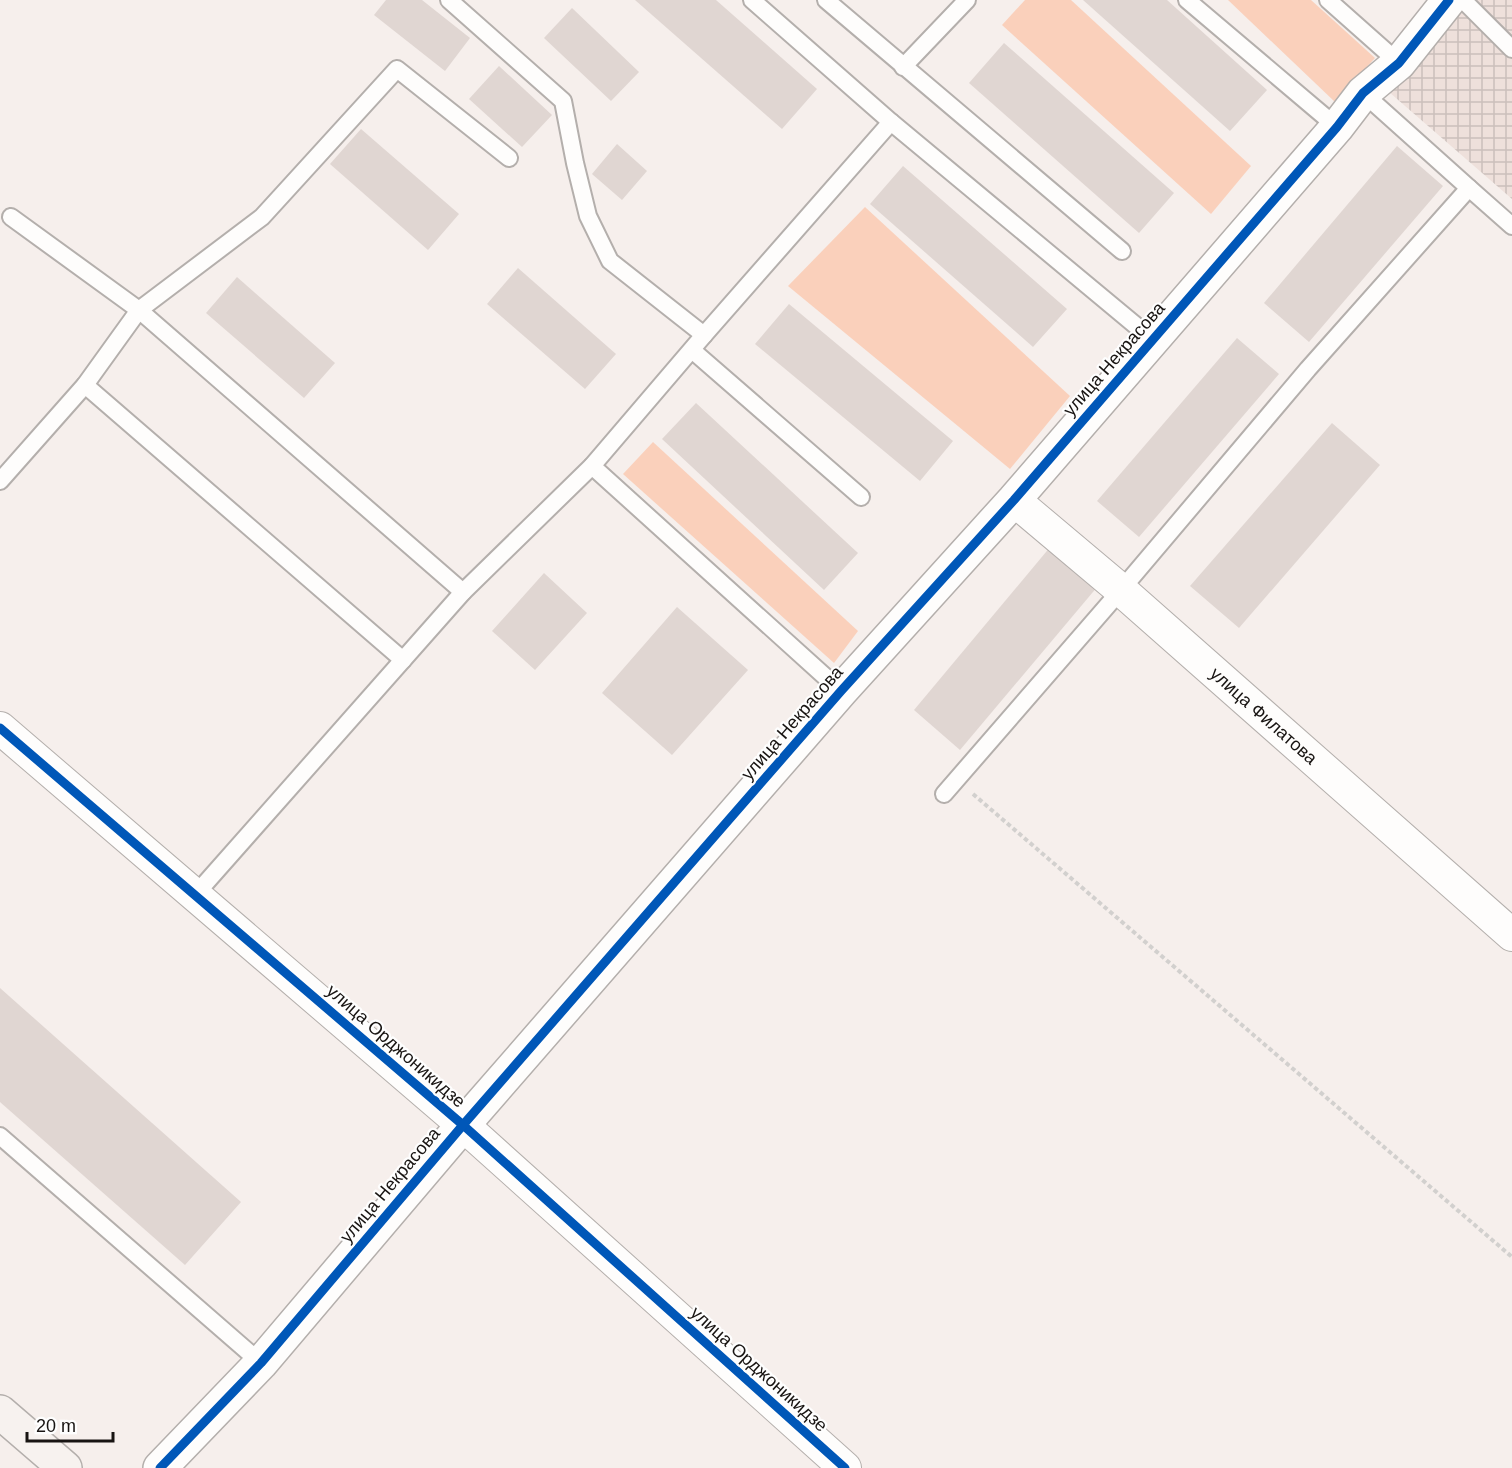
<svg xmlns="http://www.w3.org/2000/svg" width="1512" height="1468" viewBox="0 0 1512 1468" font-family="Helvetica,sans-serif">
	<style>
		.industrial { fill: url(#industrial-grid) }
		.green { fill: #fad0bb }
		.building { fill: #e0d6d2 }
		.lines { fill: none; stroke-linecap: round; stroke-linejoin: round }
		.service-casing { stroke: #b4afac; stroke-width: 20 }
		.minor-casing { stroke: #b4afac; stroke-width: 34 }
		.tertiary-casing { stroke: #b4afac; stroke-width: 36 }
		.secondary-casing { stroke: #b4afac; stroke-width: 36 }
		.path { stroke: #d2d0ce; stroke-width: 4; stroke-dasharray: 4.5 3; stroke-linecap: butt }
		.service { stroke: #fefdfc; stroke-width: 16 }
		.minor { stroke: #fefdfc; stroke-width: 32 }
		.tertiary { stroke: #fefdfc; stroke-width: 33 }
		.secondary { stroke: #f7f2ef; stroke-width: 33 }
		.cycleway-casing { stroke: #fefefe; stroke-width: 13 }
		.cycleway { stroke: #0057b8; stroke-width: 9 }
		.labels { text-anchor: middle; stroke-width: 4.5; stroke-linejoin: round; paint-order: stroke }
		.street-label { font-size: 18px; fill: #181412; stroke: #fefefe }
	</style>
	<defs>
		<pattern id="industrial-grid" width="8" height="8" patternUnits="userSpaceOnUse" patternTransform="scale(1.5)"><rect width="8" height="8" fill="#eee0db"/><path d="M0 4h8M4 0v8" fill="none" stroke="#cbbfbb"/></pattern>
	</defs>
	<rect width="100%" height="100%" fill="#f6efec"/>
	<path class="industrial" d="M 1467,0 L 1512,0 L 1512,199 L 1389,92 Z"/>
	<g class="green">
		<path d="M 1025,0 L 1071,0 L 1251,166 L 1211,214 L 1002,25 Z"/>
		<path d="M 1228,0 L 1311,0 L 1375,58 L 1335,102 Z"/>
		<path d="M 865,207 L 1070,396 L 1010,469 L 788,286 Z"/>
		<path d="M 653,442 L 858,631 L 834,663 L 623,474 Z"/>
	</g>
	<g class="building">
		<path d="M 386,0 L 422,0 L 470,38 L 445,71 L 374,15 Z"/>
		<path d="M 635,0 L 716,0 L 817,89 L 782,129 Z"/>
		<path d="M 1083,0 L 1167,0 L 1267,90 L 1230,131 Z"/>
		<path d="M 572,8 L 639,72 L 611,101 L 544,38 Z"/>
		<path d="M 1004,43 L 1174,193 L 1139,233 L 969,83 Z"/>
		<path d="M 499,66 L 552,115 L 522,147 L 469,99 Z"/>
		<path d="M 361,129 L 459,214 L 428,250 L 330,164 Z"/>
		<path d="M 617,144 L 647,171 L 622,200 L 592,174 Z"/>
		<path d="M 1397,146 L 1443,186 L 1309,342 L 1264,303 Z"/>
		<path d="M 903,166 L 1067,309 L 1033,347 L 870,204 Z"/>
		<path d="M 518,268 L 616,354 L 585,389 L 487,304 Z"/>
		<path d="M 237,277 L 335,363 L 304,398 L 206,313 Z"/>
		<path d="M 789,304 L 953,441 L 920,481 L 755,344 Z"/>
		<path d="M 1237,338 L 1279,374 L 1139,537 L 1097,501 Z"/>
		<path d="M 696,403 L 858,553 L 824,590 L 662,439 Z"/>
		<path d="M 1332,423 L 1380,465 L 1239,628 L 1190,586 Z"/>
		<path d="M 1051,546 L 1098,586 L 960,750 L 914,710 Z"/>
		<path d="M 544,573 L 587,613 L 535,670 L 492,631 Z"/>
		<path d="M 677,607 L 748,670 L 672,755 L 602,693 Z"/>
		<path d="M 0,988 L 241,1202 L 185,1265 L 0,1102 Z"/>
	</g>
	<g class="lines">
		<defs>
			<g id="service">
				<path d="M 449,0 L 563,101 L 575,163 L 588,216 L 610,261 L 704,335"/>
				<path d="M 752,0 L 891,122 L 1152,339"/>
				<path d="M 826,0 L 1122,251"/>
				<path d="M 1187,0 L 1337,127"/>
				<path d="M 1328,0 L 1399,63"/>
				<path d="M 1463,0 L 1512,49"/>
				<path d="M 903,67 L 967,0"/>
				<path d="M 1469,188 L 1512,226"/>
				<path d="M 11,217 L 139,310 L 463,592"/>
				<path d="M 692,350 L 861,497"/>
				<path d="M 85,385 L 403,660"/>
				<path d="M 592,466 L 841,691"/>
				<path d="M 0,481 L 85,385 L 139,310 L 262,217 L 397,69 L 509,158"/>
				<path d="M 944,794 L 1121,590 L 1308,369 L 1469,188 L 1363,93"/>
				<path d="M 195,895 L 463,592 L 592,466 L 704,335 L 891,122"/>
				<path d="M 0,1136 L 261,1363"/>
			</g>
			<g id="minor">
				<path id="s1" d="M 1014,500 L 1121,590 L 1512,935"/>
				<path d="M 0,728 L 463,1125 L 845,1468"/>
			</g>
			<path id="tertiary" d="M 160,1468 L 261,1363 L 463,1125 L 841,691 L 1014,500 L 1337,127 L 1363,93 L 1399,63 L 1449,0"/>
			<path id="secondary" d="M 0,1412 L 65,1468"/>
		</defs>
		<use href="#service" class="service-casing"/>
		<use href="#minor" class="minor-casing"/>
		<use href="#tertiary" class="tertiary-casing"/>
		<use href="#secondary" class="secondary-casing"/>
		<path class="path" d="M 973,794 L 1512,1257"/>
		<use href="#service" class="service"/>
		<use href="#minor" class="minor"/>
		<use href="#tertiary" class="tertiary"/>
		<use href="#secondary" class="secondary"/>
		<defs>
			<g id="cycleway">
				<path d="M 0,728 L 463,1125 L 845,1468"/>
				<path d="M 160,1468 L 261,1363 L 463,1125 L 841,691 L 1014,500 L 1337,127 L 1363,93 L 1399,63 L 1449,0"/>
			</g>
		</defs>
		<use href="#cycleway" class="cycleway-casing"/>
		<use href="#cycleway" class="cycleway"/>
	</g>
	<g class="labels">
		<g class="street-label">
			<text transform="translate(1114 359) rotate(-49)" y="6">улица Некрасова</text>
			<text dy="6" stroke="none"><textPath href="#s1" startOffset="330">улица Филатова</textPath></text>
			<text transform="translate(792 723) rotate(-49)" y="6">улица Некрасова</text>
			<text transform="translate(396 1046) rotate(41)" y="6">улица Орджоникидзе</text>
			<text transform="translate(390 1185) rotate(-50)" y="6">улица Некрасова</text>
			<text transform="translate(759 1369) rotate(42)" y="6">улица Орджоникидзе</text>
		</g>
	</g>
	<path d="M27 1432v9h86v-9" fill="none" stroke="#181412" stroke-width="3"/>
	<text x="36" y="1432" font-size="18" fill="#181412" stroke="#fefefe" stroke-width="4.5" paint-order="stroke">20 m</text>
</svg>
